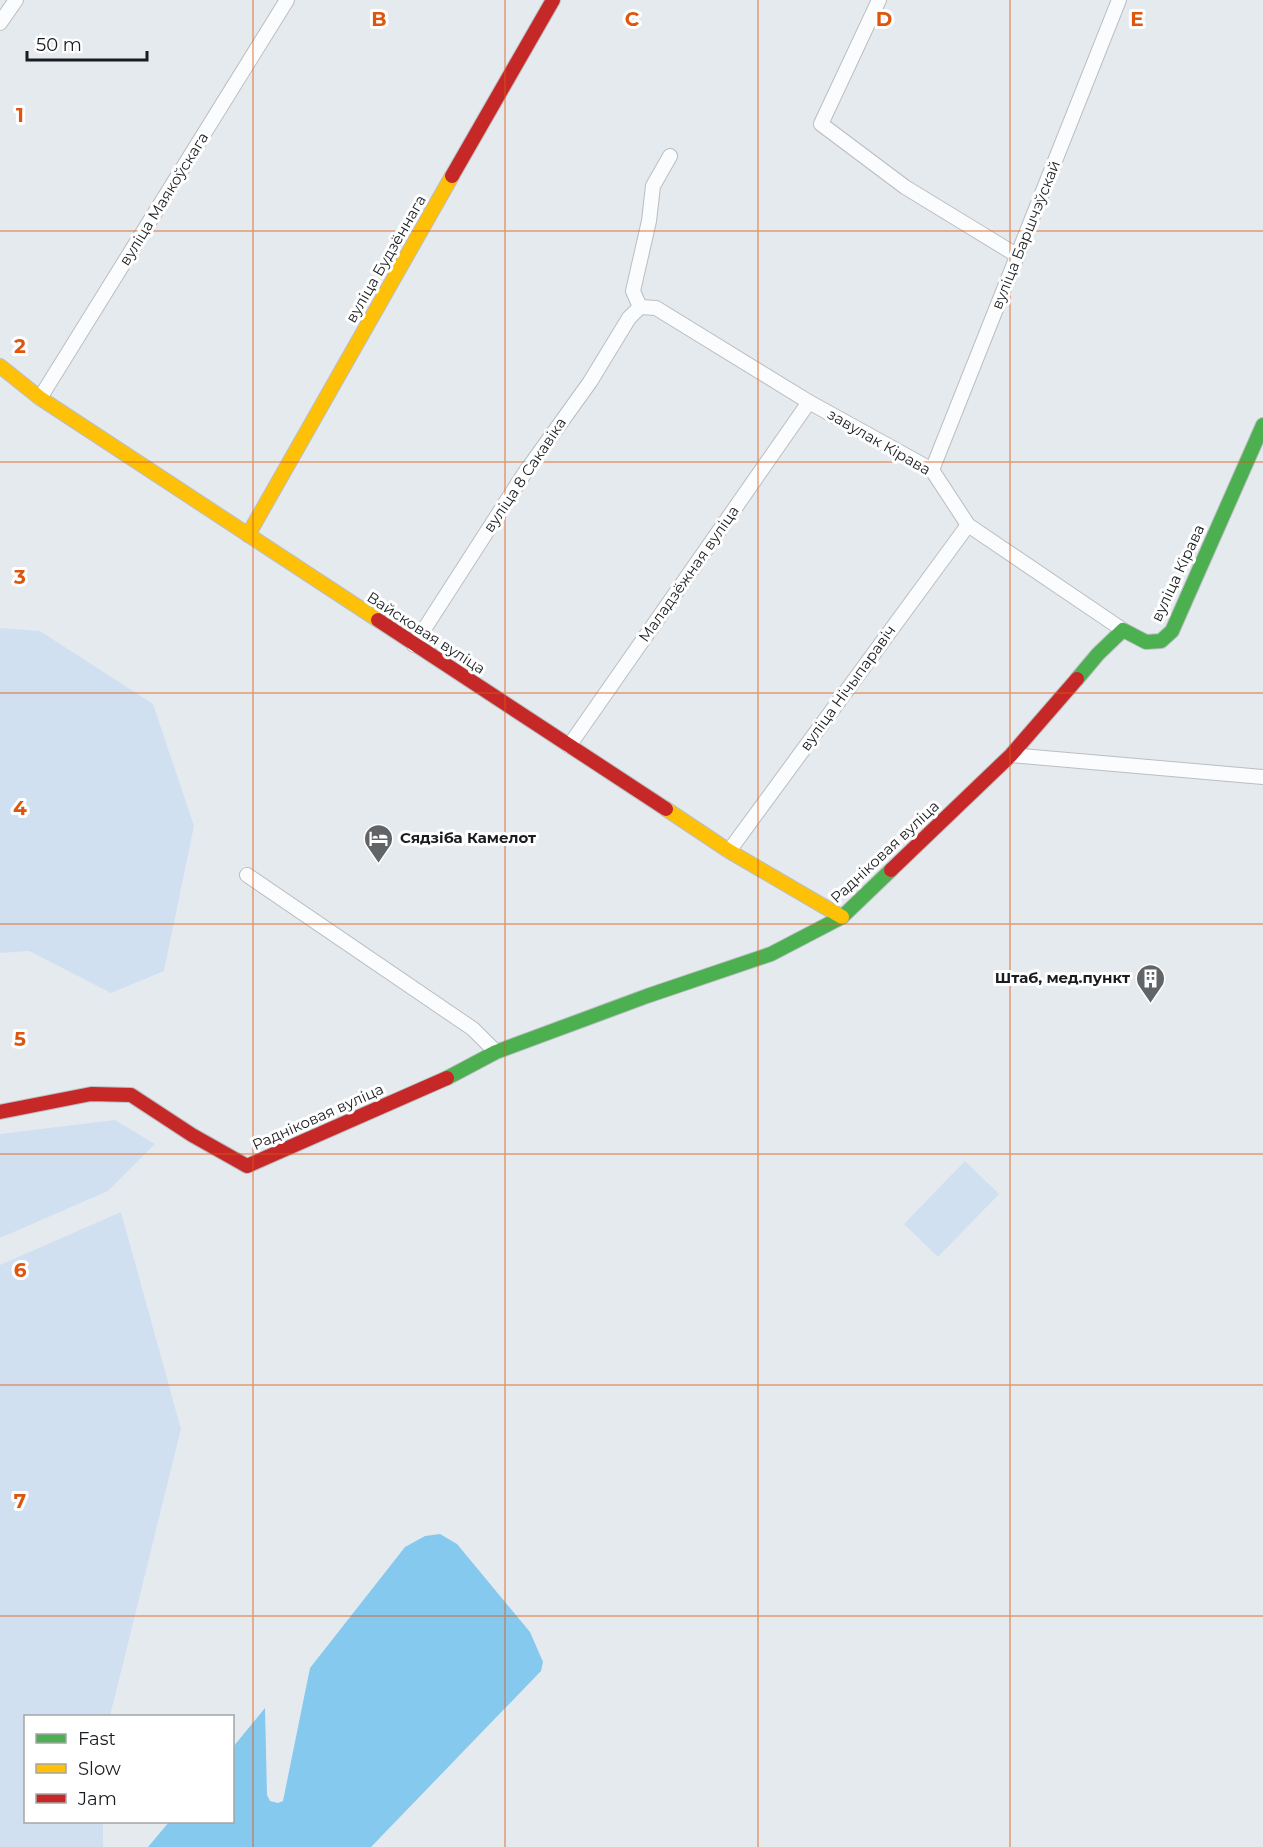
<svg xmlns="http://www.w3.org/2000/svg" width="1263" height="1847" viewBox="0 0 1263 1847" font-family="Montserrat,sans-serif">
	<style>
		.green { fill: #d1e0f1 }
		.water { fill: #86c9ee }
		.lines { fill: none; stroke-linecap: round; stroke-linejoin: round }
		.street-casing { stroke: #babec2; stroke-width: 16 }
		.fast-casing { stroke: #babec2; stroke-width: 16 }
		.slow-casing { stroke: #babec2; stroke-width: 16 }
		.jam-casing { stroke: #babec2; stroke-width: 16 }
		.street { stroke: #fbfcfd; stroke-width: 14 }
		.fast { stroke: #4caf50; stroke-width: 14 }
		.slow { stroke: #ffc107; stroke-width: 14 }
		.jam { stroke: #c62828; stroke-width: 14 }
		.grid { fill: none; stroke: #de560d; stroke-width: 1.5; stroke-opacity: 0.55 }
		.labels { text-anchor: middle; stroke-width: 6; stroke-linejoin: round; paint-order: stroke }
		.street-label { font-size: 15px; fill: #1a1d20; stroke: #fff }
		.poi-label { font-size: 15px; font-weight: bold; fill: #1a1d20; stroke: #fff; text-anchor: start }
		.grid-label { font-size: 20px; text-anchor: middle; font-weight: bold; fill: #de560d; stroke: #fff; stroke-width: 6; stroke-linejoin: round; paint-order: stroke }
	</style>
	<rect width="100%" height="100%" fill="#e5eaef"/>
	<g class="green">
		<path d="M 0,628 L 40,631 L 153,704 L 194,826 L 164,971 L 111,993 L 29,951 L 0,953 Z"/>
		<path d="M 115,1120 L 155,1144 L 108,1191 L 0,1238 L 0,1134 Z"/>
		<path d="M 965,1161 L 999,1194 L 938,1257 L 904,1224 Z"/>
		<path d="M 121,1212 L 181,1429 L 110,1716 L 26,1716 L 26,1822 L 103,1822 L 103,1847 L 0,1847 L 0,1265 Z"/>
	</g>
	<path class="water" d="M 440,1534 L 457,1544 L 530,1632 L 543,1662 L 541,1671 L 371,1847 L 148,1847 L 169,1822 L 232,1822 L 233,1747 L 265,1708 L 267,1795 L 270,1801 L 278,1803 L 283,1801 L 310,1668 L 405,1547 L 425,1536 Z"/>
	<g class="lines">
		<defs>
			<g id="street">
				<path d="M 879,0 L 821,124 L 905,187 L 1018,256"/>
				<path d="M 0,23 L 16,0"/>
				<path d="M 640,307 L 656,308 L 809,402 L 932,470 L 968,525 L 1123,630"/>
				<path d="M 640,307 L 633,291 L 649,221 L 653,186 L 670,156"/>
				<path d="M 40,398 L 287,0"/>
				<path d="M 932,470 L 1119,0"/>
				<path d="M 414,645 L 524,474 L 590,382 L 629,318 L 640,307"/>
				<path d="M 569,746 L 809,402"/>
				<path d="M 1011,755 L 1263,777"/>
				<path d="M 729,851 L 968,525"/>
				<path d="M 247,875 L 473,1029 L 496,1052"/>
			</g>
			<g id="fast">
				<path d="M 1077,679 L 1098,654 L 1123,630 L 1146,642 L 1161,641 L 1172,631 L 1263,425"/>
				<path d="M 447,1078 L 496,1052 L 647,996 L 771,954 L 842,917 L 891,870"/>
			</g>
			<g id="slow">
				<path d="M 0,366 L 40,398 L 378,620"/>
				<path d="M 248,535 L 452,176"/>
				<path d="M 666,809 L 729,851 L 842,917"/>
			</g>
			<g id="jam">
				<path d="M 452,176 L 553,0"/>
				<path d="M 378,620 L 666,809"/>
				<path d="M 891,870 L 1011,755 L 1077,679"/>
				<path d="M 0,1112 L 91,1094 L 131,1095 L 192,1135 L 247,1166 L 447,1078"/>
			</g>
		</defs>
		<use href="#street" class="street-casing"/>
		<use href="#fast" class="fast-casing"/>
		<use href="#slow" class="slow-casing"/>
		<use href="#jam" class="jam-casing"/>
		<use href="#street" class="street"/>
		<use href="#fast" class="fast"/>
		<use href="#slow" class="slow"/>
		<use href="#jam" class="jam"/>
	</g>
	<path class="grid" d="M 253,0 L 253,1847M 505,0 L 505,1847M 758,0 L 758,1847M 1010,0 L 1010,1847M 0,231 L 1263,231M 0,462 L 1263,462M 0,693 L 1263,693M 0,924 L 1263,924M 0,1154 L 1263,1154M 0,1385 L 1263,1385M 0,1616 L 1263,1616"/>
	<defs>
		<symbol id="hotel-pin" viewBox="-11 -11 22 30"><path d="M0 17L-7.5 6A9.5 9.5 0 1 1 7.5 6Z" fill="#616568" stroke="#fff"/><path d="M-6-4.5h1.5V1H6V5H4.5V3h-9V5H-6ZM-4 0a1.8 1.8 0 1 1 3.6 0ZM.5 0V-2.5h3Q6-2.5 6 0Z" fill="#fff"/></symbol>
		<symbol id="building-pin" viewBox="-11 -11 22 30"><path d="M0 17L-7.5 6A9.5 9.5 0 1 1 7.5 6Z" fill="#616568" stroke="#fff"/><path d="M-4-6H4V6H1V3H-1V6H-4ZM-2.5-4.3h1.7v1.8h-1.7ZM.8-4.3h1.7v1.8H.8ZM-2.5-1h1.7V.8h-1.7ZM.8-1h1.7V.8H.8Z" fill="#fff"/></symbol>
	</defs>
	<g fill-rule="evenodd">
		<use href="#hotel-pin" x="362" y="822" width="33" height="45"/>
		<use href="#building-pin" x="1134" y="962" width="33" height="45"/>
	</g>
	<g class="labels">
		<g class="street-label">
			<text transform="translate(164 199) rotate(-58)" y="5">вуліца Маякоўскага</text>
			<text transform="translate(1026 235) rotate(-68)" y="5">вуліца Баршчэўскай</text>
			<text transform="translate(386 259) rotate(-60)" y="5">вуліца Будзённага</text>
			<text transform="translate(879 442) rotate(30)" y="5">завулак Кірава</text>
			<text transform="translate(525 475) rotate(-56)" y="5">вуліца 8 Сакавіка</text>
			<text transform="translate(1178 573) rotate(-65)" y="5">вуліца Кірава</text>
			<text transform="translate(689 574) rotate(-55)" y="5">Маладзёжная вуліца</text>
			<text transform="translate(426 633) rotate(33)" y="5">Вайсковая вуліца</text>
			<text transform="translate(848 688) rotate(-54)" y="5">вуліца Нічыпаравіч</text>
			<text transform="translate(885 852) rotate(-43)" y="5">Радніковая вуліца</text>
			<text transform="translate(318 1117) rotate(-24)" y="5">Радніковая вуліца</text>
		</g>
		<g class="poi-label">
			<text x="400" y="843">Сядзіба Камелот</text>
			<text x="1130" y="983" text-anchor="end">Штаб, мeд.пункт</text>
		</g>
	</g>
	<g class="grid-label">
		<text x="379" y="26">B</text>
		<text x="632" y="26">C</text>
		<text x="884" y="26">D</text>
		<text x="1137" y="26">E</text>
		<text x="20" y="122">1</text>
		<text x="20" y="353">2</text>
		<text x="20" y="584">3</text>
		<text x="20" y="815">4</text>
		<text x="20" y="1046">5</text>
		<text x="20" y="1277">6</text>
		<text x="20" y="1508">7</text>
	</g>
	<rect x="24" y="1715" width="210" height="108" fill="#ffffff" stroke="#a3a5a6" stroke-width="1.5"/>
	<rect x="36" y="1734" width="30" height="9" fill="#4caf50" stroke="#a3a5a6" stroke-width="1.5"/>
	<text x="78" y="1745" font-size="18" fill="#1a1d20">Fast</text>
	<rect x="36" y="1764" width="30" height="9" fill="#ffc107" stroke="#a3a5a6" stroke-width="1.5"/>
	<text x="78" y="1775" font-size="18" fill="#1a1d20">Slow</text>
	<rect x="36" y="1794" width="30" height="9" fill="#c62828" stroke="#a3a5a6" stroke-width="1.5"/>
	<text x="78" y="1805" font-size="18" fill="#1a1d20">Jam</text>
	<path d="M27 51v9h120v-9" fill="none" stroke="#1a1d20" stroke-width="3"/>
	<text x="36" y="51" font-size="18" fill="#1a1d20" stroke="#ffffff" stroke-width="4.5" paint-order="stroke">50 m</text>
</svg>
